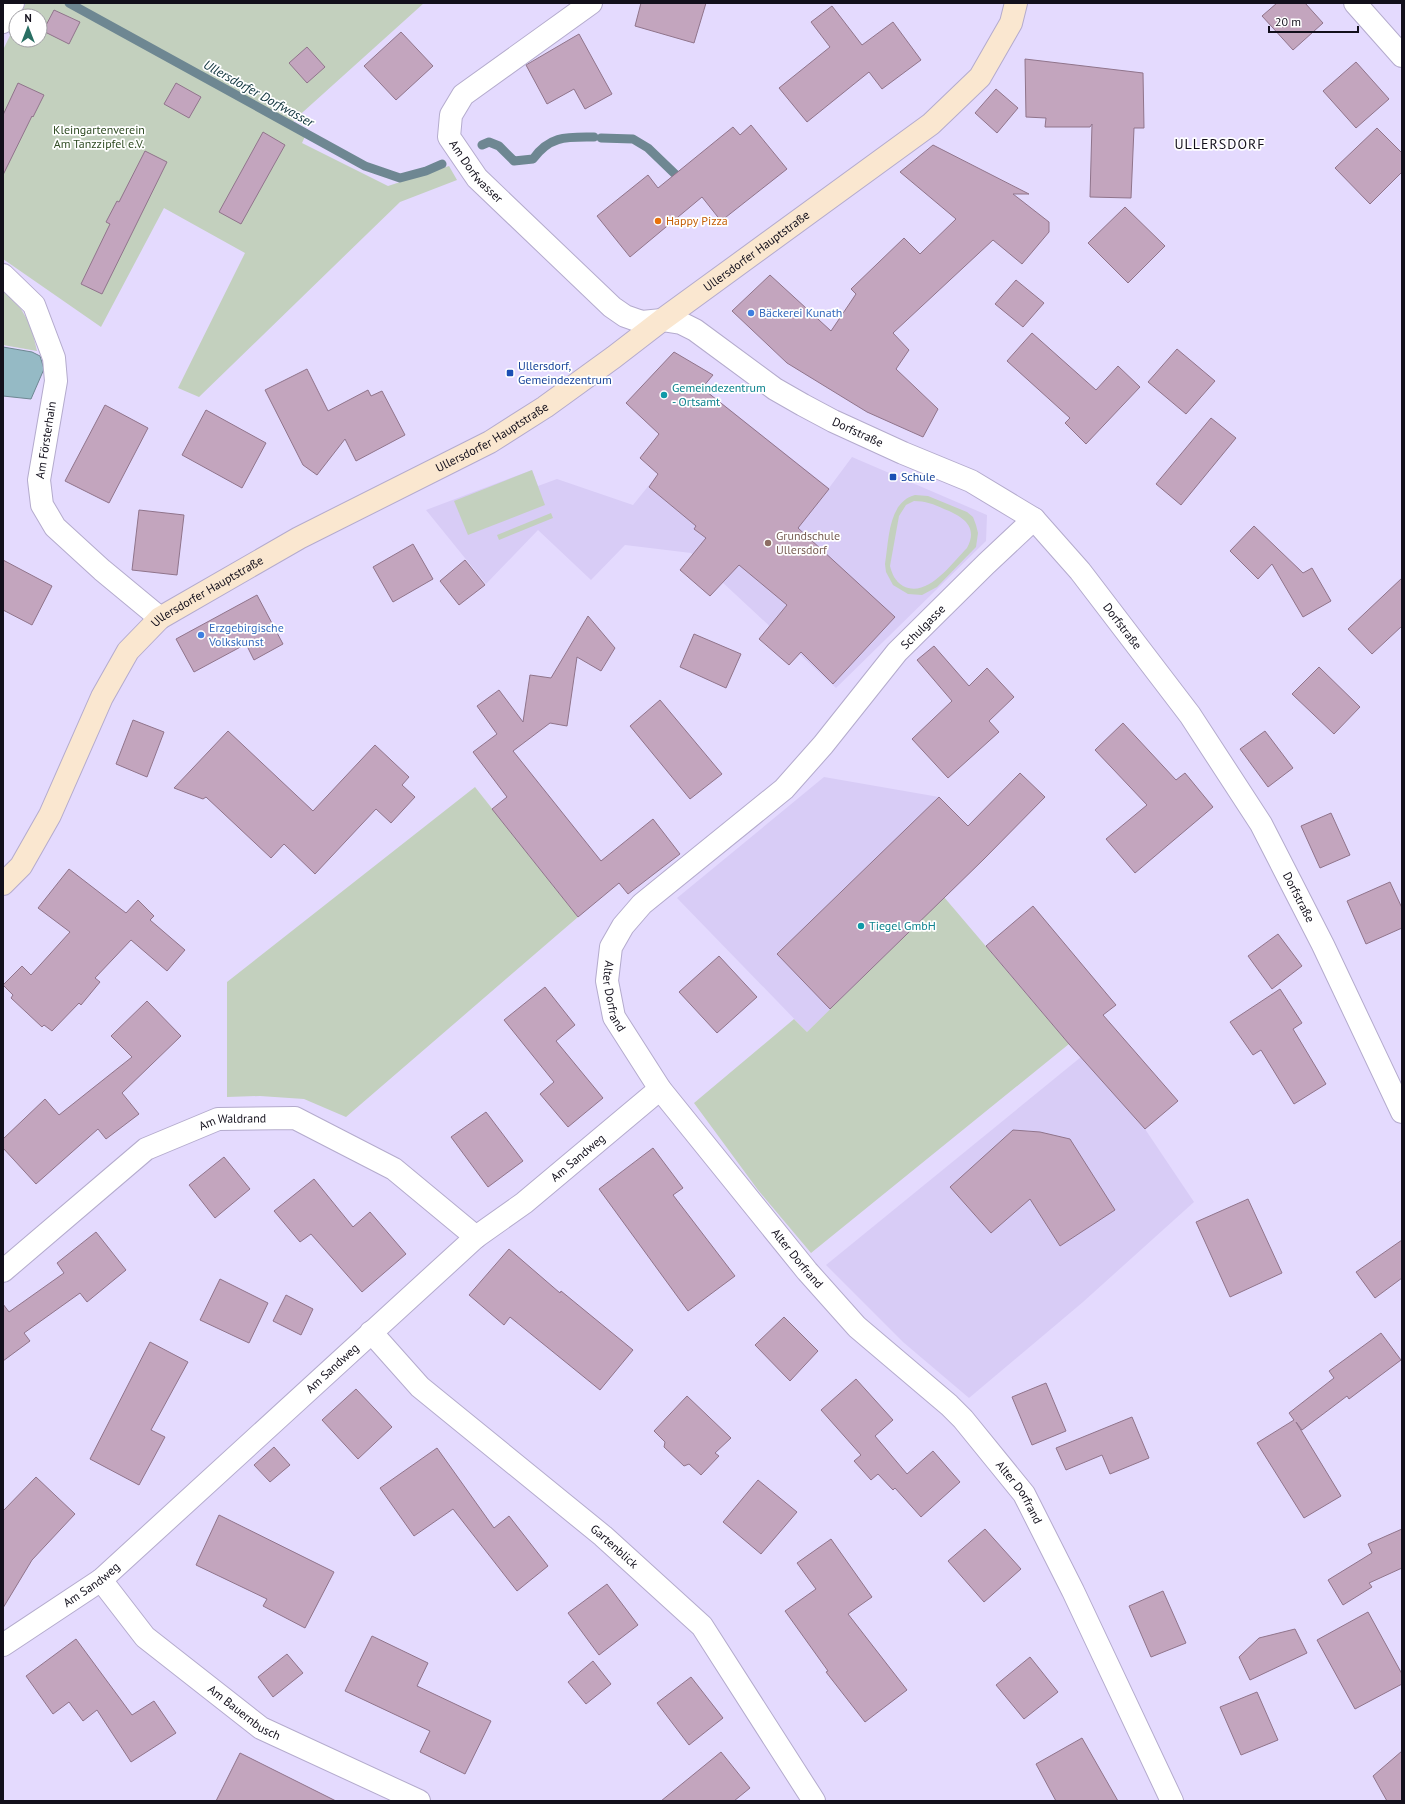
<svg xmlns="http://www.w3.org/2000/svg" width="1405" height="1804" viewBox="0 0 1405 1804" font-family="'PT Sans',sans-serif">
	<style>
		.built { fill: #d8ccf6 }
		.green { fill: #c3d0be; fill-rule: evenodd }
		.water { fill: #95bac5; stroke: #6e8792 }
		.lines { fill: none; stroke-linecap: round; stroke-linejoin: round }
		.stream { stroke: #6e8792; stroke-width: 9 }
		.building { fill: #c3a5be; stroke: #90748b }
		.street-casing { stroke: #b4abcd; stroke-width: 24 }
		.secondary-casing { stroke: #b4abcd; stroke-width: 24 }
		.street { stroke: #fff; stroke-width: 22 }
		.secondary { stroke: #fae7d0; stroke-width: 22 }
		.food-dot { fill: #e8710a; stroke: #fff; stroke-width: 1.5 }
		.shop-dot { fill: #3f7fe0; stroke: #fff; stroke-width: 1.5 }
		.transit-dot { fill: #1a4fb4; stroke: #fff; stroke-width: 1.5 }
		.culture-dot { fill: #0f9aa8; stroke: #fff; stroke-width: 1.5 }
		.education-dot { fill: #8d6e63; stroke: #fff; stroke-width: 1.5 }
		.labels { text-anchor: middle; stroke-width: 3.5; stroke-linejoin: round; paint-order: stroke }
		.park-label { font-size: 12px; fill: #2f4b23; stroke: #fff }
		.street-label { font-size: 12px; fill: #120f1b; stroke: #fff }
		.food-label { font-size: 12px; fill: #c56008; stroke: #fff; text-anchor: start }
		.shop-label { font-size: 12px; fill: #366cbe; stroke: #fff; text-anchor: start }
		.transit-label { font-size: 12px; fill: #164399; stroke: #fff; text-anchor: start }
		.culture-label { font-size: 12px; fill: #0d838f; stroke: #fff; text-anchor: start }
		.education-label { font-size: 12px; fill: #785e54; stroke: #fff; text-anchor: start }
		.water-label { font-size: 13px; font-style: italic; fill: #0c313a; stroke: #fff }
		.quarter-label { font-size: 14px; letter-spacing: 1px; fill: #120f1b; stroke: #fff }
	</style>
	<rect width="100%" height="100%" fill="#e4dafe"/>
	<g class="built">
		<path d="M 718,400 L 829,488 L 852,457 L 987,515 L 986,541 L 836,688 L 691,553 L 625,545 L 591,580 L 538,530 L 486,584 L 426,510 L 532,470 L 538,486 L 557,479 L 633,505 Z"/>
		<path d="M 824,777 L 939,797 L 992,851 L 807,1032 L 677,898 Z"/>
		<path d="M 1081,1057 L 1145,1129 L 1194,1202 L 1083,1302 L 969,1398 L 903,1342 L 826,1265 Z"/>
	</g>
	<g class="green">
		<path d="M 26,3 L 424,3 L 293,121 L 308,130 L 302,143 L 388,186 L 449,166 L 457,180 L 400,202 L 199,397 L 178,388 L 245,253 L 164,208 L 101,327 L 3,259 L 3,50 L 16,23 L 16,40 L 40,40 L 40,16 L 19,16 Z"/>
		<path d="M 3,290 L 21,309 L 31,326 L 37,351 L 3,345 Z"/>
		<path d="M 532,470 L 545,505 L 468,535 L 454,501 Z"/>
		<path d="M 915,495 L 928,496 L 967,512 L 973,517 L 976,525 L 978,533 L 976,547 L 937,587 L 922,595 L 908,594 L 893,585 L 886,572 L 885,564 C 889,540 888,502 915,495 ZM 914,501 C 925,501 934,504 944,509 C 962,516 979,526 967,548 C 952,563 927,599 903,586 C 895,581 892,574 890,566 L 899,516 L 906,505 Z"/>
		<path d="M 551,513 L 553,518 L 499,540 L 497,535 Z"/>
		<path d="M 475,787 L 578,917 L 346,1117 L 304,1099 L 260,1096 L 227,1097 L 227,982 Z"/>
		<path d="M 944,897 L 1069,1044 L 811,1253 L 758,1190 L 694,1103 L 794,1019 L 807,1032 Z"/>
	</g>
	<path class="water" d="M 3,347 L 32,352 L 40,356 L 44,369 L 31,399 L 3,396 Z"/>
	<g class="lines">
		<g class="stream">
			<path d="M 69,3 L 365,166 L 400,178 L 426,171 L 442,164"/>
			<path d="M 601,138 L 633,139 L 648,148 L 675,174"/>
			<path d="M 482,145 L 489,142 L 499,146 L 514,161 L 533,159 C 550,135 568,137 594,137"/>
		</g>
	</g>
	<g class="building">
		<path d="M 641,3 L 706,3 L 694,43 L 635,26 Z"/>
		<path d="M 1277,3 L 1305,3 L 1323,23 L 1293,50 L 1262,16 Z"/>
		<path d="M 832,6 L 862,45 L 893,22 L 921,60 L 882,89 L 869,72 L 807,122 L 779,88 L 830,47 L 811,22 Z"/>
		<path d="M 54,10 L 80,22 L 69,44 L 43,31 Z"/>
		<path d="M 401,32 L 433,66 L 396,100 L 364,66 Z"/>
		<path d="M 579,34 L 612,94 L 585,109 L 574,89 L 547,104 L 526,65 Z"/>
		<path d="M 307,47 L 325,67 L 307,83 L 289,63 Z"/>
		<path d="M 1025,59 L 1143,73 L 1144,128 L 1134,128 L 1131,198 L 1090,197 L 1092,124 L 1090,127 L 1045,127 L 1046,118 L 1026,117 Z"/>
		<path d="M 1356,62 L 1389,99 L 1356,128 L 1323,91 Z"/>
		<path d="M 18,83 L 44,95 L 33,117 L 32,116 L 3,175 L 3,115 Z"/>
		<path d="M 176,83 L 201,97 L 189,118 L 164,104 Z"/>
		<path d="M 996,89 L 1018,108 L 997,133 L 975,113 Z"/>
		<path d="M 751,125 L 787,169 L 721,221 L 702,197 L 630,257 L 597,216 L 648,175 L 658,188 L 733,127 L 740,135 Z"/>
		<path d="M 1377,128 L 1402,153 L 1402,172 L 1370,204 L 1335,168 Z"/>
		<path d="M 263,132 L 285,145 L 241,224 L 219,212 Z"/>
		<path d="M 933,145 L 1029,194 L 1013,194 L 1049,222 L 1049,232 L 1022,264 L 993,240 L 893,333 L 909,350 L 896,369 L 938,409 L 923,437 L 867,412 L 787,363 L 732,311 L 770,275 L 831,331 L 856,294 L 851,289 L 904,238 L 920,254 L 956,219 L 900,172 Z"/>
		<path d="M 145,151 L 167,162 L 102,294 L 81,284 L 110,224 L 106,222 L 117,201 L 119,202 Z"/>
		<path d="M 1125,207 L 1165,246 L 1128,283 L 1088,243 Z"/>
		<path d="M 1016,280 L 1044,303 L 1023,327 L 995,304 Z"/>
		<path d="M 1032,333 L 1096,390 L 1118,366 L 1140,387 L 1086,444 L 1065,423 L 1070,418 L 1007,361 Z"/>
		<path d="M 1177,349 L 1215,381 L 1186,414 L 1148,382 Z"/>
		<path d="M 674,352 L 713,375 L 702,388 L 829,489 L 798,528 L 895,617 L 833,684 L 801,652 L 789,665 L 759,639 L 787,605 L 739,565 L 710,596 L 680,570 L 706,538 L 694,529 L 696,526 L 649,487 L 658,474 L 640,458 L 659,434 L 626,403 Z"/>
		<path d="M 307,369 L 328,411 L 368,390 L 371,396 L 382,391 L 405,435 L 356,461 L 345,439 L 317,475 L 303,465 L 265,390 Z"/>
		<path d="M 105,405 L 148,428 L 109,503 L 65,481 Z"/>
		<path d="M 206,410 L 266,443 L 242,488 L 182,455 Z"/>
		<path d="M 1211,418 L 1236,438 L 1181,505 L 1156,484 Z"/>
		<path d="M 139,510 L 184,515 L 177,575 L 132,570 Z"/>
		<path d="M 1254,526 L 1303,573 L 1312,568 L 1331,601 L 1303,617 L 1272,564 L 1258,579 L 1230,551 Z"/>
		<path d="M 413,544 L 433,579 L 393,602 L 373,567 Z"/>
		<path d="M 3,560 L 52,586 L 32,625 L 3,610 Z"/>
		<path d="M 465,560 L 485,585 L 459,605 L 440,581 Z"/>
		<path d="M 1402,578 L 1402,626 L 1372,654 L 1348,629 Z"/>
		<path d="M 257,595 L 283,644 L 254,660 L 246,644 L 194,672 L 176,639 Z"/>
		<path d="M 588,616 L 615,648 L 601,671 L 577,657 L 567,726 L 550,723 L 513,751 L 601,861 L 653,819 L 680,854 L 628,894 L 619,883 L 578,917 L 492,809 L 507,797 L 473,752 L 497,734 L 477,706 L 499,690 L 523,722 L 530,675 L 551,678 Z"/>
		<path d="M 694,634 L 741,654 L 726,688 L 680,667 Z"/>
		<path d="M 934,646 L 969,686 L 987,668 L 1014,697 L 989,721 L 999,732 L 948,778 L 912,739 L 952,701 L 917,660 Z"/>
		<path d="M 1319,667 L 1360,707 L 1334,734 L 1292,694 Z"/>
		<path d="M 660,700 L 722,774 L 690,799 L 630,726 Z"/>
		<path d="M 133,720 L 164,732 L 147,777 L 116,764 Z"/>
		<path d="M 1123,723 L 1176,780 L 1185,773 L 1213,807 L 1135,873 L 1106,839 L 1147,805 L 1095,750 Z"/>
		<path d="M 228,731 L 313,811 L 375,745 L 409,777 L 402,785 L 415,797 L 391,823 L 376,809 L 315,874 L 284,844 L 271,858 L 206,797 L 203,799 L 174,788 Z"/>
		<path d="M 1265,731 L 1293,768 L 1268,787 L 1240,749 Z"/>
		<path d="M 1020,773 L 1045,797 L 984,859 L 830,1009 L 777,954 L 939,797 L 968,826 Z"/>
		<path d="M 1331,813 L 1350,855 L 1320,868 L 1301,826 Z"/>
		<path d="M 69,869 L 126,913 L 138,900 L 154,916 L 150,920 L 185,950 L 167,971 L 131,940 L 95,978 L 100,982 L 81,1005 L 79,1003 L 52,1031 L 44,1025 L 42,1027 L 11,998 L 13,995 L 3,985 L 22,966 L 31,975 L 70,932 L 38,908 Z"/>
		<path d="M 1390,882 L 1402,908 L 1402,928 L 1366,944 L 1347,901 Z"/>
		<path d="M 1033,906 L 1116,1005 L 1103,1015 L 1178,1101 L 1145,1129 L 1069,1044 L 986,946 Z"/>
		<path d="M 1278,934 L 1302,966 L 1272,989 L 1248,956 Z"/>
		<path d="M 719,956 L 757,997 L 717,1033 L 679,992 Z"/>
		<path d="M 545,987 L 575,1025 L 556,1041 L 603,1098 L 568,1127 L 540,1094 L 554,1082 L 504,1020 Z"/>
		<path d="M 1280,989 L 1302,1023 L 1293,1029 L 1326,1084 L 1294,1104 L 1261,1050 L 1253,1055 L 1230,1022 Z"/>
		<path d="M 147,1001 L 181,1036 L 122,1093 L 139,1114 L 106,1139 L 98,1129 L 36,1184 L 3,1148 L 3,1139 L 45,1099 L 59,1115 L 132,1057 L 111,1036 Z"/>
		<path d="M 486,1112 L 523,1161 L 488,1187 L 451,1137 Z"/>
		<path d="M 1013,1130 L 1040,1132 L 1070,1139 L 1115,1210 L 1060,1246 L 1030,1199 L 991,1233 L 950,1187 Z"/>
		<path d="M 653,1148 L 683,1188 L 673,1195 L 735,1276 L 688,1311 L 599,1189 Z"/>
		<path d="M 224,1157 L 250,1189 L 215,1218 L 189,1185 Z"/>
		<path d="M 314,1179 L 353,1227 L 370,1212 L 406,1254 L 362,1292 L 311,1234 L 300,1242 L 274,1211 Z"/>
		<path d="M 1248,1199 L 1282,1273 L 1230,1297 L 1196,1222 Z"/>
		<path d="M 96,1232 L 126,1270 L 87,1302 L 80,1293 L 24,1333 L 30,1341 L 3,1361 L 3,1304 L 9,1312 L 64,1273 L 57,1263 Z"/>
		<path d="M 1402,1240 L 1402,1278 L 1375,1298 L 1356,1272 Z"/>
		<path d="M 509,1249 L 560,1293 L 561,1291 L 633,1350 L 600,1390 L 510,1317 L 504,1325 L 469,1295 Z"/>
		<path d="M 220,1279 L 268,1303 L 249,1343 L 200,1320 Z"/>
		<path d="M 286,1295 L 313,1309 L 301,1335 L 273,1321 Z"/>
		<path d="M 784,1317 L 818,1351 L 790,1381 L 755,1345 Z"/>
		<path d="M 1381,1333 L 1401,1360 L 1349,1399 L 1347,1396 L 1302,1430 L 1296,1422 L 1341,1496 L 1304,1518 L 1257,1443 L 1294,1420 L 1289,1413 L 1334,1378 L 1329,1371 Z"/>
		<path d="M 150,1342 L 188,1362 L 151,1430 L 165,1437 L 139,1485 L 90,1459 Z"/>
		<path d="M 856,1379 L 893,1420 L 875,1436 L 907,1474 L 933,1451 L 960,1482 L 921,1517 L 895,1488 L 893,1490 L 878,1474 L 871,1480 L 854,1461 L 861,1455 L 821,1410 Z"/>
		<path d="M 1046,1383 L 1066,1431 L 1032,1445 L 1012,1397 Z"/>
		<path d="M 356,1389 L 392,1427 L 358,1459 L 322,1420 Z"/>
		<path d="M 687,1396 L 731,1438 L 715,1453 L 719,1456 L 701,1475 L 689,1464 L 684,1466 L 664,1447 L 665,1442 L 654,1431 Z"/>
		<path d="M 1132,1417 L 1149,1458 L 1110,1474 L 1102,1455 L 1066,1470 L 1056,1448 Z"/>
		<path d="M 274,1447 L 290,1465 L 270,1482 L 254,1465 Z"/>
		<path d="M 437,1448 L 494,1528 L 509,1516 L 548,1566 L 517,1591 L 453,1509 L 414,1536 L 380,1488 Z"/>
		<path d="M 36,1477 L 75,1514 L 32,1560 L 3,1608 L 3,1511 Z"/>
		<path d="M 758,1480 L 797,1512 L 761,1554 L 723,1522 Z"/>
		<path d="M 219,1515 L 334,1572 L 305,1628 L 263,1606 L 267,1599 L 196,1565 Z"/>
		<path d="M 985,1529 L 1021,1569 L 984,1602 L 948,1561 Z"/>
		<path d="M 1402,1529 L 1402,1568 L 1369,1583 L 1372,1587 L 1343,1605 L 1328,1580 L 1372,1553 L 1368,1544 Z"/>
		<path d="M 831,1539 L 872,1597 L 848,1614 L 907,1690 L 865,1722 L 826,1672 L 828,1671 L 785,1611 L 816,1589 L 797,1563 Z"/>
		<path d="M 607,1584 L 638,1625 L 599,1655 L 568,1613 Z"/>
		<path d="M 1163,1591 L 1186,1643 L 1151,1657 L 1129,1606 Z"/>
		<path d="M 1368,1612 L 1402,1674 L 1402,1684 L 1355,1709 L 1317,1640 Z"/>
		<path d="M 1295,1629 L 1307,1653 L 1250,1680 L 1239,1657 L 1259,1638 Z"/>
		<path d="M 372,1636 L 428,1663 L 417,1686 L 491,1721 L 465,1774 L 420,1752 L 430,1731 L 345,1691 Z"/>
		<path d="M 76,1639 L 132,1715 L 154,1701 L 176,1733 L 131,1762 L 97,1710 L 83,1721 L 69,1702 L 53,1714 L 26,1676 Z"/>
		<path d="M 287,1654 L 303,1673 L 273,1697 L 258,1677 Z"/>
		<path d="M 1030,1657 L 1058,1692 L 1024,1719 L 996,1685 Z"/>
		<path d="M 593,1661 L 611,1684 L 586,1704 L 568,1682 Z"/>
		<path d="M 691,1677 L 723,1718 L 689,1745 L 657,1703 Z"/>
		<path d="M 1257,1692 L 1278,1740 L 1241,1755 L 1220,1707 Z"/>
		<path d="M 1082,1738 L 1118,1801 L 1056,1801 L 1036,1764 Z"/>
		<path d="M 1402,1751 L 1402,1801 L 1387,1801 L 1373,1776 Z"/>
		<path d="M 721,1752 L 750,1788 L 734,1801 L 661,1801 Z"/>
		<path d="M 240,1753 L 336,1801 L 216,1801 Z"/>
	</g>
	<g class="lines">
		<defs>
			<g id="street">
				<path id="s1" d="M 591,3 L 463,95 L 451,115 L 449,137 L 477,178 L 612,307 L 625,316 L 642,322 L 662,320 L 681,323 L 695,330 L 775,389 L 803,405 L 833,421 L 903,453 L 971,481 L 1034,519 L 1080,571 L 1190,715 L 1261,824 L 1323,945 L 1402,1112"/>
				<path d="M 1355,3 L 1402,56"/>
				<path d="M 3,22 L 13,3"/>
				<path d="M 3,275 L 34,305 L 54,358 L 56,381 L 39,480 L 42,505 L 55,527 L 102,570 L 160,618"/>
				<path id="s2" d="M 1034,519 L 986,564 L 897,652 L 823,745 L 784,789 L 642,904 L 623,926 L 611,947 L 607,981 L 614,1017 L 660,1089 L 807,1271 L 857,1327 L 949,1405 L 963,1419 L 1024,1494 L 1073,1591 L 1172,1801"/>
				<path id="s3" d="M 3,1271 L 146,1149 L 218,1119 L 295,1118 L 394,1169 L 476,1237"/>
				<path id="s4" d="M 371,1332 L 420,1387 L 603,1536 L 702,1626 L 814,1801"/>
				<path id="s5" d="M 101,1580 L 145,1637 L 261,1728 L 419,1801"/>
				<path id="s6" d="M 3,1645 L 101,1580 L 476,1237 L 524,1203 L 660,1089"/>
			</g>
			<g id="secondary">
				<path id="s7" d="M 3,884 L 21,866 L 50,815 L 102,697 L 128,651 L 160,618 L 299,538 L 490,442 L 545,407 L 614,357 L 662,320 L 931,124 L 980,77 L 1011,23 L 1016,3"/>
			</g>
		</defs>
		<use href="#street" class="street-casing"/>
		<use href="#secondary" class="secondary-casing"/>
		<use href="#street" class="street"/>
		<use href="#secondary" class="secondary"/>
	</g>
	<circle class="food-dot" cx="658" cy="221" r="4"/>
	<g class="shop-dot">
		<circle cx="751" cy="313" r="4"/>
		<circle cx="201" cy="635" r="4"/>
	</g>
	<g class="transit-dot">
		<rect x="506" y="369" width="8" height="8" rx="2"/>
		<rect x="889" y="473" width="8" height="8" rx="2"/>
	</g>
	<g class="culture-dot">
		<circle cx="664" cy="395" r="4"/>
		<circle cx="861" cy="926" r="4"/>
	</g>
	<circle class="education-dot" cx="768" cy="543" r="4"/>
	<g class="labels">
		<g class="park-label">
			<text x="99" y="134">Kleingartenverein<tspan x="99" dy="14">Am Tanzzipfel e.V.</tspan></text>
		</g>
		<g class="street-label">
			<text dy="4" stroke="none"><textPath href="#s1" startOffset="247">Am Dorfwasser</textPath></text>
			<text dy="4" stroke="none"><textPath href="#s7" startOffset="1014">Ullersdorfer Hauptstraße</textPath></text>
			<text dy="4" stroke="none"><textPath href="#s1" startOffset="721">Dorfstraße</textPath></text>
			<text dy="4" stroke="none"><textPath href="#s7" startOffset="690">Ullersdorfer Hauptstraße</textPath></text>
			<text transform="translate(46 440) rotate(-81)" y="4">Am Försterhain</text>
			<text dy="4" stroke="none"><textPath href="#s7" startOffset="366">Ullersdorfer Hauptstraße</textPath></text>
			<text dy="4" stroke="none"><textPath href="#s1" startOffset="1057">Dorfstraße</textPath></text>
			<text transform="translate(923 627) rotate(-45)" y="4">Schulgasse</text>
			<text dy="4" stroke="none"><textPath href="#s1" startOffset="1381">Dorfstraße</textPath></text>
			<text dy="4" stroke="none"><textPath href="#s2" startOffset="655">Alter Dorfrand</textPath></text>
			<text dy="4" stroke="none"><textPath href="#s3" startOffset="280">Am Waldrand</textPath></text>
			<text dy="4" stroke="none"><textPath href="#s6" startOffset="755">Am Sandweg</textPath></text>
			<text dy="4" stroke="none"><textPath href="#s2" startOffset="979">Alter Dorfrand</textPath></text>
			<text dy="4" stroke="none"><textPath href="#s6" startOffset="431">Am Sandweg</textPath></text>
			<text dy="4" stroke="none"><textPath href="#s2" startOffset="1303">Alter Dorfrand</textPath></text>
			<text dy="4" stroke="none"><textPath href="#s4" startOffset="325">Gartenblick</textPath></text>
			<text dy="4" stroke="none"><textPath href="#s6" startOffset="107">Am Sandweg</textPath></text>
			<text dy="4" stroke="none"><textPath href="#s5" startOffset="197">Am Bauernbusch</textPath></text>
		</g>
		<g class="food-label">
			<text x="666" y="225">Happy Pizza</text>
		</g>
		<g class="shop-label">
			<text x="759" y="317">Bäckerei Kunath</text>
			<text x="209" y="632">Erzgebirgische<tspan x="209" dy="14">Volkskunst</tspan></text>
		</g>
		<g class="transit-label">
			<text x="518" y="370">Ullersdorf,<tspan x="518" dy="14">Gemeindezentrum</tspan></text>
			<text x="901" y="481">Schule</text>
		</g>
		<g class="culture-label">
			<text x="672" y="392">Gemeindezentrum<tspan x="672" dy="14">- Ortsamt</tspan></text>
			<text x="869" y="930">Tiegel GmbH</text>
		</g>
		<g class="education-label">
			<text x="776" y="540">Grundschule<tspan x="776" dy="14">Ullersdorf</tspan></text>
		</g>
		<g class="water-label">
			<text transform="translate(259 93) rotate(29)" y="5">Ullersdorfer Dorfwasser</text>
		</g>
		<g class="quarter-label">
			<text x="1220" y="149">ULLERSDORF</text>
		</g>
	</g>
	<rect width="1405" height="1804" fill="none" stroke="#120f1b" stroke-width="8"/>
	<g transform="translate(28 28)"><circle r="19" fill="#ffffff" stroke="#a09fa4"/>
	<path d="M0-3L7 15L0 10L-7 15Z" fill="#296f63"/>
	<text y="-6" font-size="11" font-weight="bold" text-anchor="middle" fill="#120f1b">N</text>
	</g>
	<path d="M1269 26v6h89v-6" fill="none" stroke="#120f1b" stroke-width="2"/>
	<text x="1275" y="26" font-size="12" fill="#120f1b" stroke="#ffffff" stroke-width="3" paint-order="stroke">20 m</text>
</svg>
